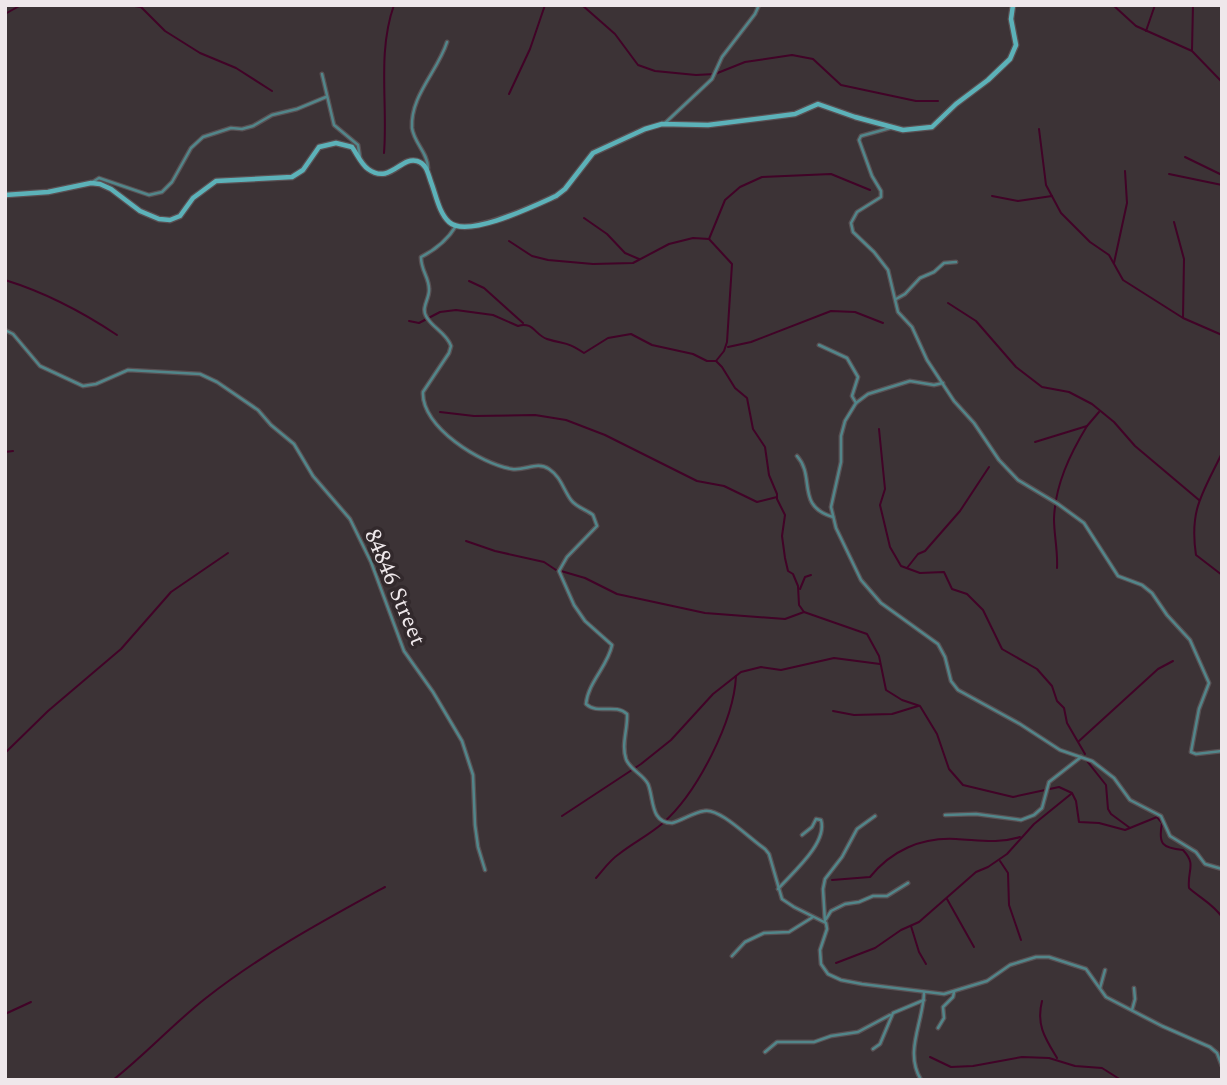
<svg xmlns="http://www.w3.org/2000/svg" width="1227" height="1085" viewBox="0 0 1227 1085" font-family="Spectral,serif">
	<style>
		.lines { fill: none; stroke-linecap: round; stroke-linejoin: round }
		.stream { stroke: #410327; stroke-width: 2 }
		.street-casing { stroke: #595053; stroke-width: 5 }
		.secondary-casing { stroke: #595053; stroke-width: 7 }
		.street { stroke: #52868a; stroke-width: 2.5 }
		.secondary { stroke: #5cb2b9; stroke-width: 4.5 }
		.labels { text-anchor: middle; stroke-width: 7; stroke-linejoin: round; paint-order: stroke }
		.street-label { font-size: 23px; fill: #efe8eb; stroke: #32292c }
	</style>
	<rect width="100%" height="100%" fill="#3c3336"/>
	<g class="lines">
		<g class="stream">
			<path d="M 128,5 L 141,7 L 165,31 L 200,53 L 236,68 L 272,91"/>
			<path d="M 582,5 L 615,34 L 638,65 L 655,71 L 696,75 L 715,74 L 745,62 L 792,55 L 813,59 L 841,85 L 916,101 L 938,101"/>
			<path d="M 1113,5 L 1136,26 L 1192,51 L 1222,82"/>
			<path d="M 5,14 L 21,5"/>
			<path d="M 1146,31 L 1155,5"/>
			<path d="M 1192,50 L 1193,5"/>
			<path d="M 509,94 L 530,49 L 545,5"/>
			<path d="M 1039,129 L 1046,185 L 1061,213 L 1090,242 L 1109,255 L 1123,280 L 1183,318 L 1222,335"/>
			<path d="M 384,153 C 388,104 377,53 394,5"/>
			<path d="M 1185,157 L 1222,175"/>
			<path d="M 1169,174 L 1222,185"/>
			<path d="M 992,196 L 1018,201 L 1052,196"/>
			<path d="M 584,218 L 607,234 L 625,253 L 639,259"/>
			<path d="M 1174,222 L 1184,259 L 1183,317"/>
			<path d="M 709,239 L 725,200 L 740,187 L 762,177 L 831,174 L 870,190"/>
			<path d="M 509,241 L 532,256 L 548,260 L 593,264 L 633,263 L 669,244 L 693,238 L 709,239 L 732,264 L 727,342 L 724,351 L 716,361"/>
			<path d="M 1114,263 L 1127,203 L 1125,171"/>
			<path d="M 5,280 C 47,293 81,311 117,335"/>
			<path d="M 469,281 L 484,288 L 523,323"/>
			<path d="M 948,303 L 976,321 L 1016,367 L 1042,387 L 1069,392 L 1092,404 L 1114,422 L 1135,446 L 1199,500"/>
			<path d="M 409,321 L 419,323 L 440,312 L 456,310 L 493,315 L 518,326 C 533,321 535,335 547,339 C 566,345 566,341 584,353 L 608,338 L 631,334 L 652,345 L 693,354 L 707,361 L 716,361 L 722,367 L 735,388 L 747,398 L 753,429 L 765,447 L 769,475 L 777,494 L 777,499 L 785,515 L 782,536 L 785,558 L 788,571 L 793,574 L 798,586 L 799,605 L 804,612 L 867,634 L 879,656 L 886,690 L 902,700 L 920,706 L 937,734 L 949,769 L 963,785 L 1013,797 L 1059,787 L 1072,793 L 1076,801 L 1079,822 L 1099,823 L 1125,830 L 1157,817 L 1162,823 C 1158,844 1162,848 1183,850 C 1197,865 1187,870 1189,888 C 1200,898 1213,904 1222,917"/>
			<path d="M 728,347 L 751,342 L 831,311 L 855,312 L 883,323"/>
			<path d="M 440,412 L 474,416 L 535,415 L 566,420 L 605,435 L 697,481 L 724,486 L 757,502 L 777,497"/>
			<path d="M 879,429 L 885,489 L 880,505 L 890,547 L 901,566 L 920,573 L 944,572 L 952,589 L 967,594 L 983,610 L 1002,649 L 1037,669 L 1052,686 L 1057,701 L 1064,708 L 1067,723 L 1085,754"/>
			<path d="M 1035,442 L 1087,426 L 1099,412"/>
			<path d="M 5,452 L 13,451"/>
			<path d="M 1222,453 C 1203,493 1189,509 1196,555 L 1222,575"/>
			<path d="M 466,541 L 495,551 L 544,562 L 556,570"/>
			<path d="M 907,568 L 918,554 L 925,551 L 960,511 L 989,467"/>
			<path d="M 1057,568 C 1058,551 1054,535 1054,519 C 1055,485 1070,454 1087,426"/>
			<path d="M 561,571 L 585,578 L 617,594 L 705,613 L 785,619 L 804,612"/>
			<path d="M 800,589 L 805,577 L 811,575"/>
			<path d="M 833,711 L 854,715 L 892,714 L 918,706"/>
			<path d="M 1079,741 L 1158,669 L 1173,661"/>
			<path d="M 5,753 L 48,711 L 121,649 L 171,592 L 228,553"/>
			<path d="M 1087,761 L 1106,785 L 1108,809 L 1111,814 L 1130,828"/>
			<path d="M 562,816 L 641,764 L 671,740 L 713,694 L 741,672 L 761,667 L 781,670 L 834,658 L 880,664"/>
			<path d="M 1000,861 L 1008,873 L 1009,905 L 1021,940"/>
			<path d="M 596,878 C 603,870 610,860 619,854 C 633,843 649,835 663,823 C 697,793 734,721 736,676"/>
			<path d="M 832,880 L 870,877 C 891,851 921,837 956,839 C 979,840 998,844 1020,837"/>
			<path d="M 947,899 L 974,947"/>
			<path d="M 911,926 L 919,952 L 926,964"/>
			<path d="M 5,955 L 6,954"/>
			<path d="M 836,963 L 875,948 L 901,930 L 919,922 L 976,872 L 988,867 L 1007,854 L 1034,824 L 1071,794"/>
			<path d="M 1042,1001 C 1036,1025 1045,1038 1057,1058"/>
			<path d="M 5,1014 L 31,1002"/>
			<path d="M 930,1057 L 951,1067 L 973,1066 L 1022,1057 L 1049,1058 L 1075,1066 L 1102,1068 L 1121,1080"/>
			<path d="M 113,1080 C 146,1054 174,1023 206,998 C 262,954 323,921 385,887"/>
		</g>
		<defs>
			<g id="street">
				<path d="M 322,74 L 334,125 L 358,145 L 360,158"/>
				<path d="M 664,124 L 712,79 L 722,57 L 755,14 L 759,5"/>
				<path d="M 890,128 L 861,136 L 859,140 L 872,176 L 881,191 L 881,197 L 857,212 L 851,223 L 853,232 L 874,252 L 888,270 L 898,312 L 912,327 L 927,360 L 954,401 L 974,423 L 999,460 L 1018,480 L 1058,504 L 1084,523 L 1118,576 L 1142,585 L 1152,593 L 1167,615 L 1190,640 L 1209,683 L 1199,709 L 1191,752 L 1196,754 L 1222,751"/>
				<path d="M 428,168 C 428,153 414,143 412,128 C 410,96 438,71 447,42"/>
				<path d="M 91,183 L 99,178 L 149,195 L 162,192 L 172,182 L 191,148 L 203,137 L 231,128 L 242,129 L 253,126 L 272,115 L 297,109 L 326,97"/>
				<path d="M 456,226 C 448,239 435,250 421,257 C 421,271 429,277 429,289 C 430,298 421,307 426,316 C 432,328 446,332 451,346 L 449,353 L 423,392 C 421,427 481,464 512,469 C 525,471 537,461 549,469 C 561,477 563,489 571,500 C 576,507 587,510 593,515 L 597,526 L 567,557 L 559,571 L 574,605 L 585,621 L 612,645 C 608,666 588,682 586,704 C 598,715 615,703 627,714 C 628,729 621,744 626,759 C 630,770 643,774 648,784 C 654,798 650,823 672,823 C 683,820 692,813 704,811 C 719,807 750,839 765,849 L 769,854 L 782,899 L 794,907 L 826,923 L 827,929 L 820,950 L 821,964 L 828,974 L 841,980 L 862,984 L 944,994 L 987,981 L 1010,965 L 1036,957 L 1049,957 L 1086,969 L 1106,997 L 1162,1026 L 1210,1047 L 1217,1053 L 1222,1066"/>
				<path d="M 896,299 L 905,294 L 920,278 L 934,272 L 944,263 L 956,262"/>
				<path d="M 5,330 L 13,334 L 40,366 L 83,386 L 96,384 L 128,370 L 200,374 L 217,382 L 258,410 L 271,425 L 294,444 L 313,476 L 350,519 L 371,562 L 404,651 L 433,692 L 462,741 L 473,775 L 475,825 L 478,847 L 485,870"/>
				<path d="M 819,345 L 847,358 L 858,377 L 852,396 L 856,403"/>
				<path d="M 943,383 L 934,385 L 910,381 L 868,394 L 856,403 L 845,421 L 841,436 L 841,462 L 831,507 L 836,528 L 861,580 L 881,603 L 938,644 L 945,657 L 951,681 L 958,690 L 1020,724 L 1060,750 L 1092,761 L 1114,778 L 1130,800 L 1161,816 L 1170,836 L 1196,852 L 1205,864 L 1222,869"/>
				<path d="M 797,456 C 816,477 795,506 833,517"/>
				<path d="M 945,815 L 976,814 L 1021,820 L 1034,815 L 1042,808 L 1049,782 L 1081,757"/>
				<path d="M 778,889 C 792,873 828,843 821,820 L 816,819 L 812,827 L 802,835"/>
				<path d="M 826,919 L 831,911 L 845,904 L 859,902 L 873,896 L 887,896 L 908,883"/>
				<path d="M 825,922 L 823,889 L 825,879 L 842,857 L 857,829 L 875,816"/>
				<path d="M 732,956 L 745,942 L 764,933 L 789,932 L 813,917"/>
				<path d="M 1100,988 L 1105,970"/>
				<path d="M 1132,1010 L 1135,999 L 1134,988"/>
				<path d="M 938,1028 L 944,1018 L 943,1007 L 953,997 L 954,992"/>
				<path d="M 873,1049 L 880,1044 L 893,1013 L 924,1000"/>
				<path d="M 765,1052 L 777,1042 L 814,1042 L 831,1036 L 858,1032 L 890,1015"/>
				<path d="M 921,1080 C 904,1052 923,1023 924,993"/>
			</g>
			<path id="secondary" d="M 5,195 L 48,192 L 91,183 L 100,184 L 111,189 L 140,211 L 159,219 L 170,220 L 180,216 L 193,198 L 216,181 L 292,177 L 303,170 L 319,147 L 336,143 L 352,147 C 357,154 361,164 368,169 C 390,185 401,156 417,161 C 427,164 428,174 431,182 C 436,195 439,213 449,222 C 467,239 536,205 556,196 L 565,189 L 593,153 L 645,129 L 662,124 L 708,125 L 795,114 L 818,104 L 855,117 L 903,130 L 932,127 L 956,104 L 988,80 L 1010,59 L 1016,45 L 1011,19 L 1013,5"/>
		</defs>
		<use href="#street" class="street-casing"/>
		<use href="#secondary" class="secondary-casing"/>
		<use href="#street" class="street"/>
		<use href="#secondary" class="secondary"/>
	</g>
	<g class="labels">
		<g class="street-label">
			<text transform="translate(396 587) rotate(67)" y="8">84846 Street</text>
		</g>
	</g>
	<rect width="1227" height="1085" fill="none" stroke="#efe8eb" stroke-width="14"/>
</svg>
